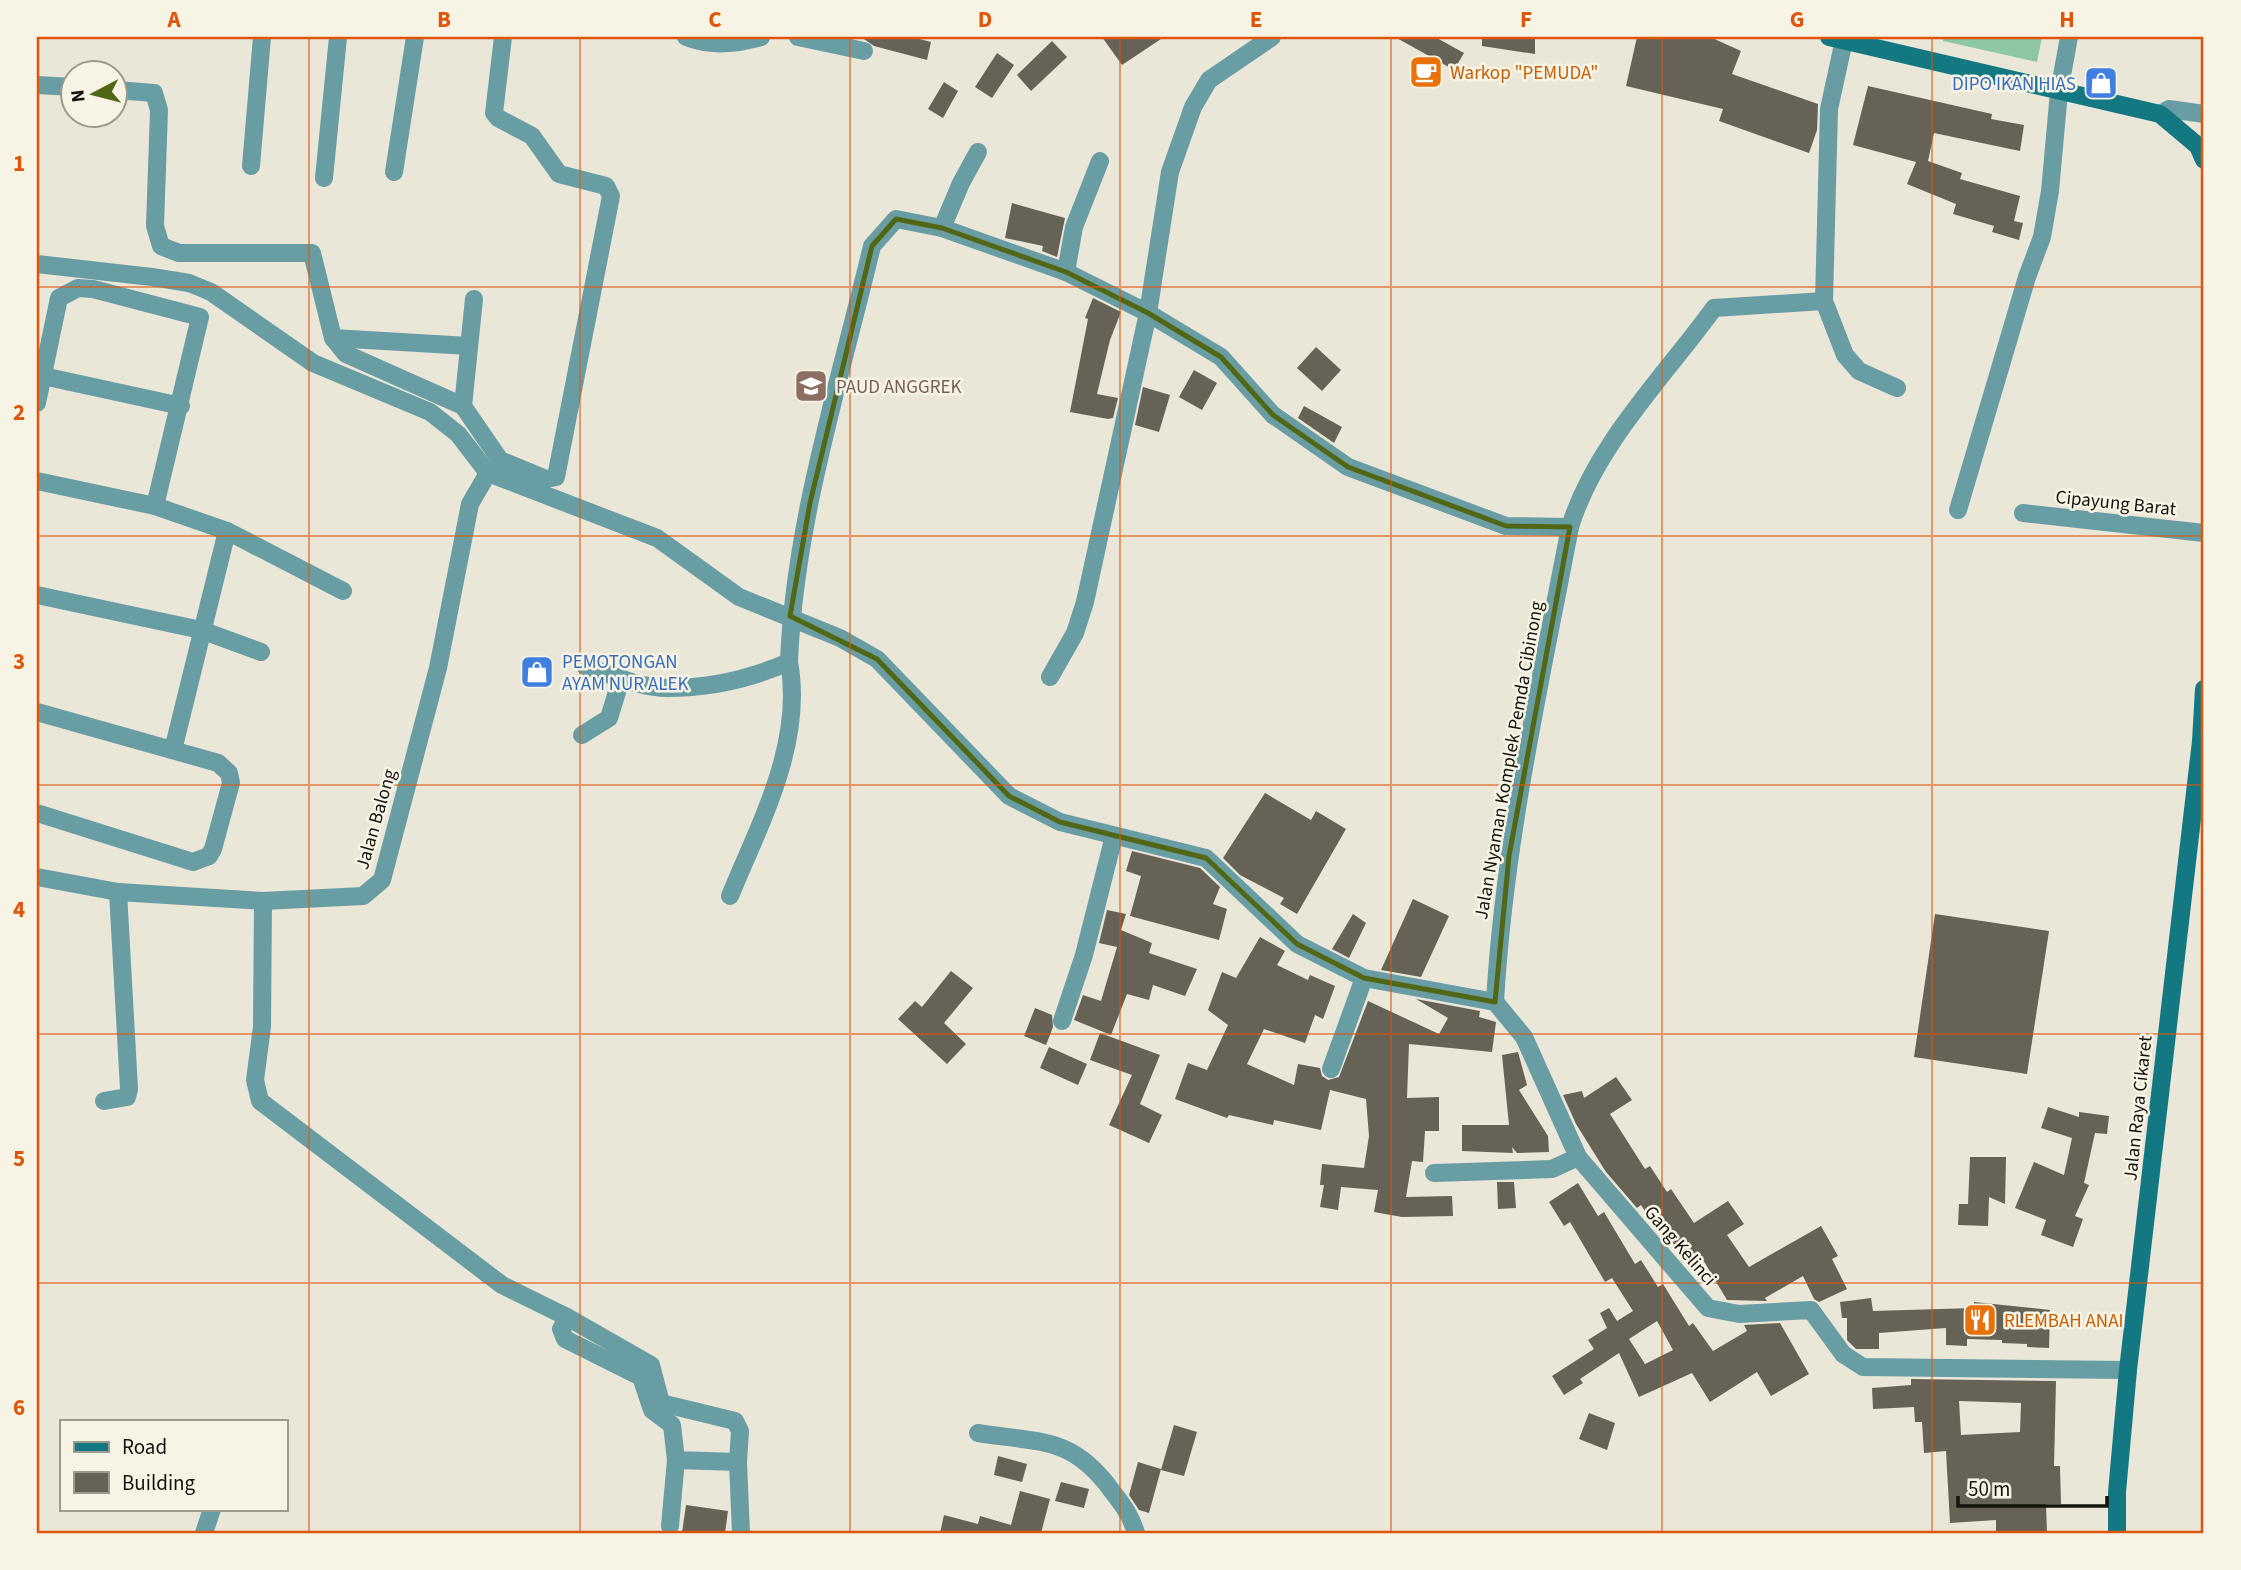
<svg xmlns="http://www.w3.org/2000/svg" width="2241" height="1570" viewBox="0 0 2241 1570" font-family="'Source Sans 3',sans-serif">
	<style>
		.green { fill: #8dc7a4 }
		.building { fill: #666256; fill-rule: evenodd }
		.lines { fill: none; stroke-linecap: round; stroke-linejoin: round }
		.street { stroke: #689da3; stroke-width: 18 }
		.secondary { stroke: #137882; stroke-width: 18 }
		.marked { fill: none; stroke: #526715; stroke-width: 5; stroke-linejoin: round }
		.grid { fill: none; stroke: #dd560c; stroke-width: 2; stroke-opacity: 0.55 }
		.labels { text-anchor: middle; stroke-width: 5; stroke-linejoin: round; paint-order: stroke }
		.food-label { font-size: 19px; fill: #c56008; stroke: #f8f4e5; text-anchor: start }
		.shop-label { font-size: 19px; fill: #366cbe; stroke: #f8f4e5; text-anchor: end }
		.education-label { font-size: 19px; fill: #785e54; stroke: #f8f4e5; text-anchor: start }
		.street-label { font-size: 19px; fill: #14130e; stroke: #f8f4e5 }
		.neatline { fill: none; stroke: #dd560c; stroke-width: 2.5 }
		.grid-label { font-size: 23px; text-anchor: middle; font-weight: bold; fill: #dd560c }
	</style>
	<rect width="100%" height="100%" fill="#eae6d8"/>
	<path class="green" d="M 1944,37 L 2042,37 L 2037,62 L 1943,41 Z"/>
	<g class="building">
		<path d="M 861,37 L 912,37 L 931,42 L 927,60 L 874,46 Z"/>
		<path d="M 1102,37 L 1164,37 L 1122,65 Z"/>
		<path d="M 1395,37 L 1435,37 L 1464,53 L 1454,70 Z"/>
		<path d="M 1482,37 L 1535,37 L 1535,54 L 1482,46 Z"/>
		<path d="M 1637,37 L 1710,37 L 1741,51 L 1732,74 L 1818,104 L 1817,130 L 1809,153 L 1719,121 L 1723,109 L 1626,86 Z"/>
		<path d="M 1052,41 L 1067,57 L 1031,91 L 1017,75 Z"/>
		<path d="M 997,53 L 1014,65 L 992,98 L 975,87 Z"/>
		<path d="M 944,82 L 958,91 L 943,118 L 928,109 Z"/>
		<path d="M 1868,86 L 1992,114 L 1991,119 L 2024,125 L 2020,151 L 1934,133 L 1928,161 L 1962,173 L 1960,179 L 2020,196 L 2014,221 L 2023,223 L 2019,240 L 1992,232 L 1994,226 L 1953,214 L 1956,204 L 1907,184 L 1916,162 L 1853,145 Z"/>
		<path d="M 1012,203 L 1065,218 L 1057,257 L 1042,251 L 1043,246 L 1005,238 Z"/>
		<path d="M 1093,298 L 1121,312 L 1110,340 L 1097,394 L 1118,398 L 1113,418 L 1108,419 L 1070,412 L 1088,319 L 1085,318 Z"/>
		<path d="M 1316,347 L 1341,370 L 1322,391 L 1297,368 Z"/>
		<path d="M 1194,370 L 1217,383 L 1202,410 L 1179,397 Z"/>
		<path d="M 1143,387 L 1170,395 L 1159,432 L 1135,425 Z"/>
		<path d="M 1304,406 L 1342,427 L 1334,443 L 1298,418 Z"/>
		<path d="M 1265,793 L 1311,820 L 1316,811 L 1346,829 L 1297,914 L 1280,904 L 1284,898 L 1240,875 L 1223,858 Z"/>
		<path d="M 1132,851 L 1200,868 L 1220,887 L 1213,904 L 1227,909 L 1219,940 L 1130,916 L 1141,876 L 1126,871 Z"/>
		<path d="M 1413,899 L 1449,916 L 1421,977 L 1381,970 Z"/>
		<path d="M 1107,910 L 1126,914 L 1121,930 L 1152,943 L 1149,953 L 1197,969 L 1185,996 L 1153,985 L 1149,1000 L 1127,994 L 1111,1035 L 1074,1020 L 1083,995 L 1101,1001 L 1117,947 L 1099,943 Z"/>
		<path d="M 1353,914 L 1366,923 L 1349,958 L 1332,949 Z"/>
		<path d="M 1935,914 L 2049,931 L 2027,1074 L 1914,1057 Z"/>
		<path d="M 1260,937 L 1285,951 L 1277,965 L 1308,980 L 1310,975 L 1335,986 L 1323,1019 L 1315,1015 L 1305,1043 L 1264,1029 L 1247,1064 L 1294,1085 L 1298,1064 L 1320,1068 L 1322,1076 L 1328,1080 L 1339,1077 L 1368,1001 L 1439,1034 L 1448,1018 L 1416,999 L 1480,1011 L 1479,1017 L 1496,1022 L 1492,1052 L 1409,1044 L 1407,1098 L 1439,1097 L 1439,1131 L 1425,1131 L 1423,1162 L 1412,1161 L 1406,1197 L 1452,1196 L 1453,1216 L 1402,1217 L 1374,1212 L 1378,1190 L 1341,1187 L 1338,1210 L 1320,1207 L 1324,1185 L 1320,1185 L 1322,1164 L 1364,1168 L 1369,1136 L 1366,1099 L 1330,1090 L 1321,1130 L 1274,1120 L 1273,1125 L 1229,1115 L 1227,1118 L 1175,1099 L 1188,1063 L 1207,1070 L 1228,1025 L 1208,1010 L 1222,972 L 1236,978 Z"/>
		<path d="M 951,971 L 973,988 L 944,1023 L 966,1044 L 947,1064 L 898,1019 L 915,1001 L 922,1007 Z"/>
		<path d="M 1035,1008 L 1052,1015 L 1053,1027 L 1046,1045 L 1024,1036 Z"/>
		<path d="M 1100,1033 L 1160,1055 L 1140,1104 L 1162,1115 L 1149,1143 L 1109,1125 L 1132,1075 L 1090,1060 Z"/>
		<path d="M 1049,1047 L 1087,1064 L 1078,1085 L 1040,1068 Z"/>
		<path d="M 1518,1052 L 1527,1085 L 1519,1090 L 1548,1136 L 1549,1152 L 1517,1153 L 1512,1147 L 1513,1153 L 1462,1151 L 1462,1125 L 1509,1125 L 1502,1055 Z"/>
		<path d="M 1616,1077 L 1632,1100 L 1610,1114 L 1645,1169 L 1650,1166 L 1667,1192 L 1671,1189 L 1694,1223 L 1728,1201 L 1744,1224 L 1727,1235 L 1749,1267 L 1821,1226 L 1838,1256 L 1832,1259 L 1847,1289 L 1819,1302 L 1814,1299 L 1803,1276 L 1765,1298 L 1767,1301 L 1727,1300 L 1699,1253 L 1685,1261 L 1663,1228 L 1658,1231 L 1641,1205 L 1637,1208 L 1606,1172 L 1576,1124 L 1563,1095 L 1582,1091 L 1584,1098 Z"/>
		<path d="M 2048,1107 L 2079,1117 L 2079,1112 L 2109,1116 L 2107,1134 L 2095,1133 L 2084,1183 L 2089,1185 L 2075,1216 L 2083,1219 L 2073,1247 L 2041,1235 L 2046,1220 L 2015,1208 L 2034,1162 L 2064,1175 L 2072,1138 L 2041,1128 Z"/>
		<path d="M 1970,1157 L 2006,1157 L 2005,1204 L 1989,1197 L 1988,1226 L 1958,1225 L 1959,1204 L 1968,1204 Z"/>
		<path d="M 1497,1182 L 1514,1182 L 1516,1208 L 1498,1209 Z"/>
		<path d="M 1578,1183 L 1598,1216 L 1604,1212 L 1635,1264 L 1641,1260 L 1658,1287 L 1663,1284 L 1689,1326 L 1693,1323 L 1713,1351 L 1747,1331 L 1744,1325 L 1780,1323 L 1809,1374 L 1771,1396 L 1757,1372 L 1710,1402 L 1692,1373 L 1639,1397 L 1619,1353 L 1580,1379 L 1583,1383 L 1564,1395 L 1552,1376 L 1594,1349 L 1588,1340 L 1607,1328 L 1600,1313 L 1609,1308 L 1617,1321 L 1633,1311 L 1612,1278 L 1605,1282 L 1570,1222 L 1564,1226 L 1549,1202 ZM 1657,1321 L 1673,1350 L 1645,1364 L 1629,1339 Z"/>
		<path d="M 1871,1298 L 1873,1311 L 1974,1308 L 1974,1302 L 2050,1310 L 2049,1348 L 2027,1347 L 2027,1344 L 2002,1343 L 2002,1340 L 1967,1339 L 1967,1346 L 1946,1345 L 1946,1328 L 1879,1333 L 1879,1349 L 1856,1349 L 1847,1340 L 1847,1318 L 1842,1318 L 1840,1302 Z"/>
		<path d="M 1911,1379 L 2056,1381 L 2054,1466 L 2060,1466 L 2061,1504 L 2046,1504 L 2047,1533 L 1996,1533 L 1996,1520 L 1950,1523 L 1946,1451 L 1924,1453 L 1922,1422 L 1915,1422 L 1914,1407 L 1873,1409 L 1872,1388 L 1911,1385 ZM 1959,1401 L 2021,1403 L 2020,1432 L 1961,1435 Z"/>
		<path d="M 1589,1413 L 1615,1423 L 1607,1450 L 1579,1439 Z"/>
		<path d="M 1174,1425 L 1197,1432 L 1184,1476 L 1161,1470 Z"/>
		<path d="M 998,1456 L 1027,1464 L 1022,1482 L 994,1475 Z"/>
		<path d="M 1138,1462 L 1161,1469 L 1149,1513 L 1139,1510 L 1129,1495 Z"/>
		<path d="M 1061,1482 L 1089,1489 L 1084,1508 L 1055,1501 Z"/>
		<path d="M 1020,1491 L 1050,1499 L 1041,1533 L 940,1533 L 944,1515 L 978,1524 L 980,1516 L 1011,1525 Z"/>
		<path d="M 686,1505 L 728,1511 L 725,1533 L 682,1533 Z"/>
	</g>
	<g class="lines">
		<g class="street">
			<path d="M 686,37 C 711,47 736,44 761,37"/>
			<path d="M 798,37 L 864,51"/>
			<path d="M 1844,40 L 1829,109 L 1824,301 L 1845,355 L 1859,371 L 1897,388"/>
			<path d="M 37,85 L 74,87"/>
			<path d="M 116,90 L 154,93 L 159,110 L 155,226 L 161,246 L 179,253 L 312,253 L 333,338 L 346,354 L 463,406 L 500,460 L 546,479 L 556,477 L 611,196 L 606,186 L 559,174 L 532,136 L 498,118 L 494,113 L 503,37"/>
			<path d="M 2160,114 L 2169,109 L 2204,114"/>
			<path d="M 251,166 L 262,37"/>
			<path d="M 394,172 L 415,37"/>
			<path d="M 324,178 L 338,37"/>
			<path d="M 942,228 L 961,183 L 978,152"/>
			<path d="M 37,264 L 152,277 L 189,283 L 211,292 L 313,363 L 430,412 L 458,434 L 488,473 L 657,538 L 739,597 L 840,638 L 877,659 L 1009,796 L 1060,822 L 1206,858 L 1297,944 L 1364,978 L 1495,1002"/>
			<path d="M 1066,272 L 1074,227 L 1100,161"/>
			<path d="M 333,338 L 469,346"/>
			<path d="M 43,376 L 181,406"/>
			<path d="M 37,403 L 59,298 L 78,288 L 93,289 L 200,317 L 155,506"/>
			<path d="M 463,406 L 474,299"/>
			<path d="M 37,481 L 155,506 L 227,531 L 343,591"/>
			<path d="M 1958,510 L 2027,277 L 2042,237 L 2050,191 L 2059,92 L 2069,37"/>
			<path d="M 2023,513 L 2204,533"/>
			<path d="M 37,595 L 201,630 L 261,652"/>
			<path d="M 585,666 C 611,675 641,688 668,688 C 709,688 752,678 789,662 C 794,524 840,381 872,246 L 896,219 L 942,228 L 1066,272 L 1148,313 L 1221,357 L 1273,415 L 1348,467 L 1506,526 L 1570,527"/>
			<path d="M 1050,677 L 1075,633 L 1085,602 L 1148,313 L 1170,172 L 1193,107 L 1209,80 L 1272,37"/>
			<path d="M 37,712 L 218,763 L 229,773 L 231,783 L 213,849 L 209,856 L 193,862 L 37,813"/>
			<path d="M 582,735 L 609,718 L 621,679"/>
			<path d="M 173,750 L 227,531"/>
			<path d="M 37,877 L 118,892 L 263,901 L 363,896 L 382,880 L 438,668 L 470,504 L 488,473"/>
			<path d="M 730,896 C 760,823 804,743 789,662"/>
			<path d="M 263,901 L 262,1027 L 255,1080 L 260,1101 L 502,1285 L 567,1317 L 561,1329 L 565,1339 L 641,1377 L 652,1410 L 672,1425 L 676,1460 L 738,1462 L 741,1533"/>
			<path d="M 1495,1002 C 1504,842 1540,685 1570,527 C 1595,445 1664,377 1714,308 L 1824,301"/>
			<path d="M 1495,1002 L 1524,1037 L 1578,1157 L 1708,1308 L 1739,1314 L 1811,1310 L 1843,1354 L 1863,1367 L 2128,1370"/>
			<path d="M 1062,1021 L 1084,955 L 1114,836"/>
			<path d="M 1331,1069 L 1364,978"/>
			<path d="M 104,1101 L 127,1097 L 129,1089 L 118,892"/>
			<path d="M 1434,1173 L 1552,1169 L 1578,1157"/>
			<path d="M 567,1317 L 651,1365 L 661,1403 L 735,1421 L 740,1431 L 738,1462"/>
			<path d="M 978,1433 C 1041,1443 1072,1436 1112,1491 C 1123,1505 1131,1516 1136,1533"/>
			<path d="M 670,1526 L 676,1460"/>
			<path d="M 204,1533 L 212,1509"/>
		</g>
		<g class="secondary">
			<path d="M 1829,37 L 2160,114 L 2198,146 L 2204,160"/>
			<path d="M 2117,1533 L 2117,1492 L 2128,1370 L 2201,741 L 2204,689"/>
		</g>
	</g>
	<path class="marked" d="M 896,219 L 942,228 L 1066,272 L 1148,313 L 1221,357 L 1273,415 L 1348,467 L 1506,526 L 1570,527 L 1509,856 L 1495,1002 L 1364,978 L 1297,944 L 1206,858 L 1060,822 L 1009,796 L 877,659 L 790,616 L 810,503 L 872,246 Z"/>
	<path class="grid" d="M 309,37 L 309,1533M 580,37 L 580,1533M 850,37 L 850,1533M 1120,37 L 1120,1533M 1391,37 L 1391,1533M 1662,37 L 1662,1533M 1932,37 L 1932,1533M 37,287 L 2204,287M 37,536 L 2204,536M 37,785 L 2204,785M 37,1034 L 2204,1034M 37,1283 L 2204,1283"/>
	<defs>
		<symbol id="cafe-square" viewBox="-11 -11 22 22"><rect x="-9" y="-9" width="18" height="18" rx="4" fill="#e8710a" stroke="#f8f4e5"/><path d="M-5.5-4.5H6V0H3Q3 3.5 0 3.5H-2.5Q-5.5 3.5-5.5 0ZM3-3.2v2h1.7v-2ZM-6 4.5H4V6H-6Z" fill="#fff"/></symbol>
		<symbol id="shop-square" viewBox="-11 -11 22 22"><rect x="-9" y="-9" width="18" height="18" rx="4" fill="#3f7fe0" stroke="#f8f4e5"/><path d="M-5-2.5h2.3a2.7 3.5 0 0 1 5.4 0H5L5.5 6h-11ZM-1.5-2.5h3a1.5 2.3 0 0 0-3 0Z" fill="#fff"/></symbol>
		<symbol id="school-square" viewBox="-11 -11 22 22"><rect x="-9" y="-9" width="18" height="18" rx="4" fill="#8d6e63" stroke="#f8f4e5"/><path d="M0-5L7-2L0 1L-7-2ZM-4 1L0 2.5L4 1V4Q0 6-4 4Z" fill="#fff"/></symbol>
		<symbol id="restaurant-square" viewBox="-11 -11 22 22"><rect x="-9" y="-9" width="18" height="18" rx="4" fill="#e8710a" stroke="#f8f4e5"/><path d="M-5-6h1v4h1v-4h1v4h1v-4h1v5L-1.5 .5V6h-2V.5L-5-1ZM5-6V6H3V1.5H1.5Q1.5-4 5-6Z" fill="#fff"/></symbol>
	</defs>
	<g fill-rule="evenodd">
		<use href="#cafe-square" x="1407" y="53" width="38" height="38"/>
		<use href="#shop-square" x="2082" y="64" width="38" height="38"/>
		<use href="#school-square" x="792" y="367" width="38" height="38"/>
		<use href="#shop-square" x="518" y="653" width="38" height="38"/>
		<use href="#restaurant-square" x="1961" y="1301" width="38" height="38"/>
	</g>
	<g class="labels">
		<g class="food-label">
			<text x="1450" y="79">Warkop "PEMUDA"</text>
			<text x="2004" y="1327">RLEMBAH ANAI</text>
		</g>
		<g class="shop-label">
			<text x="2076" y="90">DIPO IKAN HIAS</text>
			<text x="562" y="668" text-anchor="start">PEMOTONGAN<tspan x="562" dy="22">AYAM NUR ALEK</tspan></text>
		</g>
		<g class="education-label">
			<text x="836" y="393">PAUD ANGGREK</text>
		</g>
		<g class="street-label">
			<text transform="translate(2116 502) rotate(6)" y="7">Cipayung Barat</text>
			<text transform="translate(1508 760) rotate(-80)" y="7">Jalan Nyaman Komplek Pemda Cibinong</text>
			<text transform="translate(375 819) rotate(-74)" y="7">Jalan Balong</text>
			<text transform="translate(2137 1108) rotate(-84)" y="7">Jalan Raya Cikaret</text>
			<text transform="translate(1681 1245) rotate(49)" y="7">Gang Kelinci</text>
		</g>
	</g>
	<rect width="2241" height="1570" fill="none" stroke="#f8f4e5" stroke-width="77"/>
	<rect x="60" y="1420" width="228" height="91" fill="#f8f4e5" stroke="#9d9a8f" stroke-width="2"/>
	<rect x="74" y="1442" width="35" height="10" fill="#137882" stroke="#9d9a8f" stroke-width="2"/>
	<text x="122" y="1454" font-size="21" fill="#14130e">Road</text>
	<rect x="74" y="1472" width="35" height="21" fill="#666256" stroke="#9d9a8f" stroke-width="2"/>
	<text x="122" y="1490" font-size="21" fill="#14130e">Building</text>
	<g transform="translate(94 94) rotate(263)"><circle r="33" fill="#f8f4e5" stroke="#9d9a8f" stroke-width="2"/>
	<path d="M0-5L12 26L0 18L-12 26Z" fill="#526715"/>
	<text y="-10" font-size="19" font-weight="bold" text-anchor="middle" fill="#14130e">N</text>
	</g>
	<path d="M1958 1496v10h149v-10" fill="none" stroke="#14130e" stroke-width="3.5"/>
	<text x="1968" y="1496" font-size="21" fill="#14130e" stroke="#f8f4e5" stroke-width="5" paint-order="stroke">50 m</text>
	<rect x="38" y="38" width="2164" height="1494" class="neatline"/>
	<g class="grid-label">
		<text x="174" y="27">A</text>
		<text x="444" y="27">B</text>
		<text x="715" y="27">C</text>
		<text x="985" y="27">D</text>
		<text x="1256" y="27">E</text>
		<text x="1526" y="27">F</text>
		<text x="1797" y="27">G</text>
		<text x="2067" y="27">H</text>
		<text x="19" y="171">1</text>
		<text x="19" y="420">2</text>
		<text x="19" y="669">3</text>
		<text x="19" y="917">4</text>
		<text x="19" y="1166">5</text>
		<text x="19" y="1415">6</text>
	</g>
</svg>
